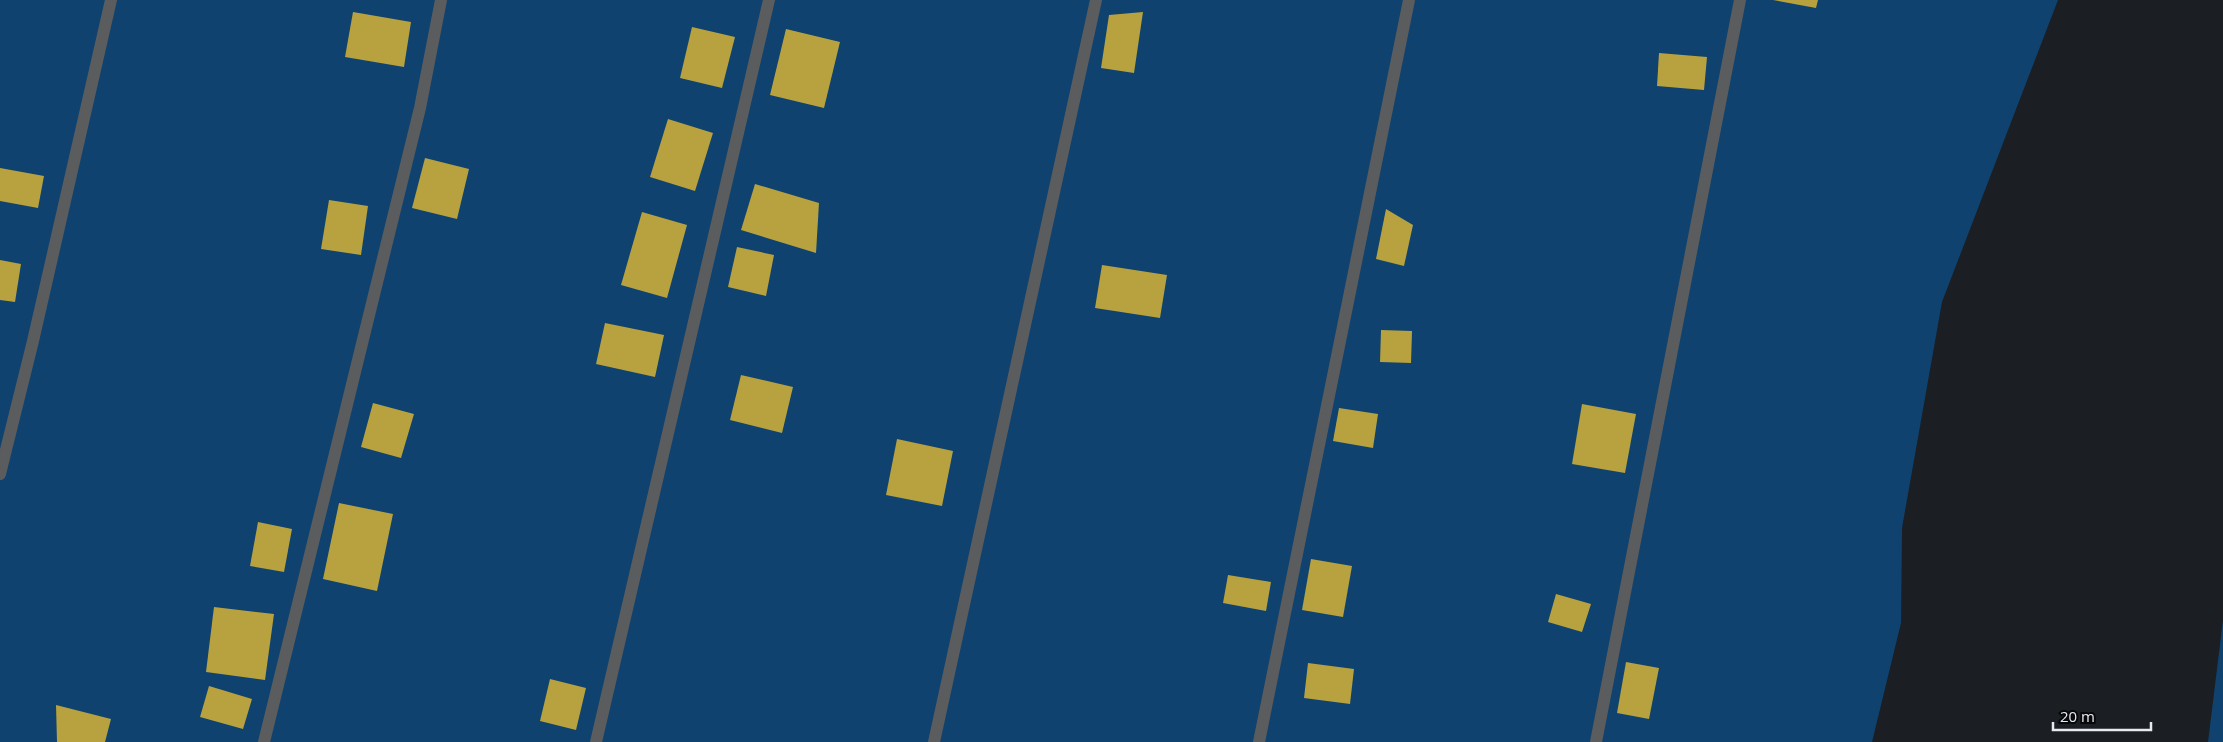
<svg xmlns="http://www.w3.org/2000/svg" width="2223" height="742" viewBox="0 0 2223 742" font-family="'Open Sans',sans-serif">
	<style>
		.green { fill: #0f426e }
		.building { fill: #b7a23f }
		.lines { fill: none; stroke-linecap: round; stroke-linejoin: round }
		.minor { stroke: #5a5c5e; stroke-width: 12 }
	</style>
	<rect width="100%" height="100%" fill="#1b1e22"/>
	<g class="green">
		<path d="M 0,0 L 2058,0 L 1942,302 L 1902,528 L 1901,623 L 1872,742 L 0,742 Z"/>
		<path d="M 2223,620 L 2223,742 L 2208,742 Z"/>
	</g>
	<g class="building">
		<path d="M 1773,0 L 1818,0 L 1816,8 Z"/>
		<path d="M 353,12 L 411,22 L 404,67 L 345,57 Z"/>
		<path d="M 1143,12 L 1134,73 L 1101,68 L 1109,15 Z"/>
		<path d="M 692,27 L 735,37 L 722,88 L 680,78 Z"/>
		<path d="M 786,29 L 840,42 L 824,108 L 770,95 Z"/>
		<path d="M 1659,53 L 1707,57 L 1704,90 L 1657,86 Z"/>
		<path d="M 668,119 L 713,133 L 695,191 L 650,177 Z"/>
		<path d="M 425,158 L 469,169 L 457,219 L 412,208 Z"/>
		<path d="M 0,168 L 44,176 L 38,208 L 0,201 Z"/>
		<path d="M 755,184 L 819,203 L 816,253 L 741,230 Z"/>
		<path d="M 329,200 L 368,206 L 361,255 L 321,249 Z"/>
		<path d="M 1386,209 L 1413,225 L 1404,266 L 1376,259 Z"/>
		<path d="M 642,212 L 687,225 L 667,298 L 621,285 Z"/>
		<path d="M 737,247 L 774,255 L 766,296 L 728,287 Z"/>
		<path d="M 0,260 L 21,264 L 15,302 L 0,300 Z"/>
		<path d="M 1102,265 L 1167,275 L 1160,318 L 1095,308 Z"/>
		<path d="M 605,323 L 664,335 L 655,377 L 596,364 Z"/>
		<path d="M 1381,330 L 1412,331 L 1411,363 L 1380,362 Z"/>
		<path d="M 741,375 L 793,387 L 782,433 L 730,420 Z"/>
		<path d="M 373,403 L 414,414 L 401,458 L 361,447 Z"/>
		<path d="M 1582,404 L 1636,414 L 1625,473 L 1572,464 Z"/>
		<path d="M 1339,408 L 1378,414 L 1373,448 L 1333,441 Z"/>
		<path d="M 897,439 L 953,451 L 942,506 L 886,495 Z"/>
		<path d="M 339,503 L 393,514 L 377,591 L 323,579 Z"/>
		<path d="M 258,522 L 292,529 L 284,572 L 250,566 Z"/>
		<path d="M 1311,559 L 1352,566 L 1343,617 L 1302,610 Z"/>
		<path d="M 1228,575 L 1271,582 L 1266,611 L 1223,603 Z"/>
		<path d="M 1556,594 L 1591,604 L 1582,632 L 1548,622 Z"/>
		<path d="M 214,607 L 274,614 L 265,680 L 206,672 Z"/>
		<path d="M 1626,662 L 1659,668 L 1649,719 L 1617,713 Z"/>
		<path d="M 1308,663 L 1354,669 L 1350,704 L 1304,698 Z"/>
		<path d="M 550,679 L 586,688 L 576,730 L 540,721 Z"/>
		<path d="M 209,686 L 252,699 L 243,729 L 200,717 Z"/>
		<path d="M 56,705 L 111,719 L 105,742 L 57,742 Z"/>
	</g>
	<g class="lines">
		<g class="minor">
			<path d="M 0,474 L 33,341 L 111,0"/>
			<path d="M 264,742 L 420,108 L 441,0"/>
			<path d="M 596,742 L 769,0"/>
			<path d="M 934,742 L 1096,0"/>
			<path d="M 1259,742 L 1409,0"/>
			<path d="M 1596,742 L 1740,0"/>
		</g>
	</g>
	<path d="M2053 722v8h98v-8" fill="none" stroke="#e8ebed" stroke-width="2.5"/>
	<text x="2060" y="722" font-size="15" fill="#e8ebed" stroke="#07080a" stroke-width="4" paint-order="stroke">20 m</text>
</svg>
